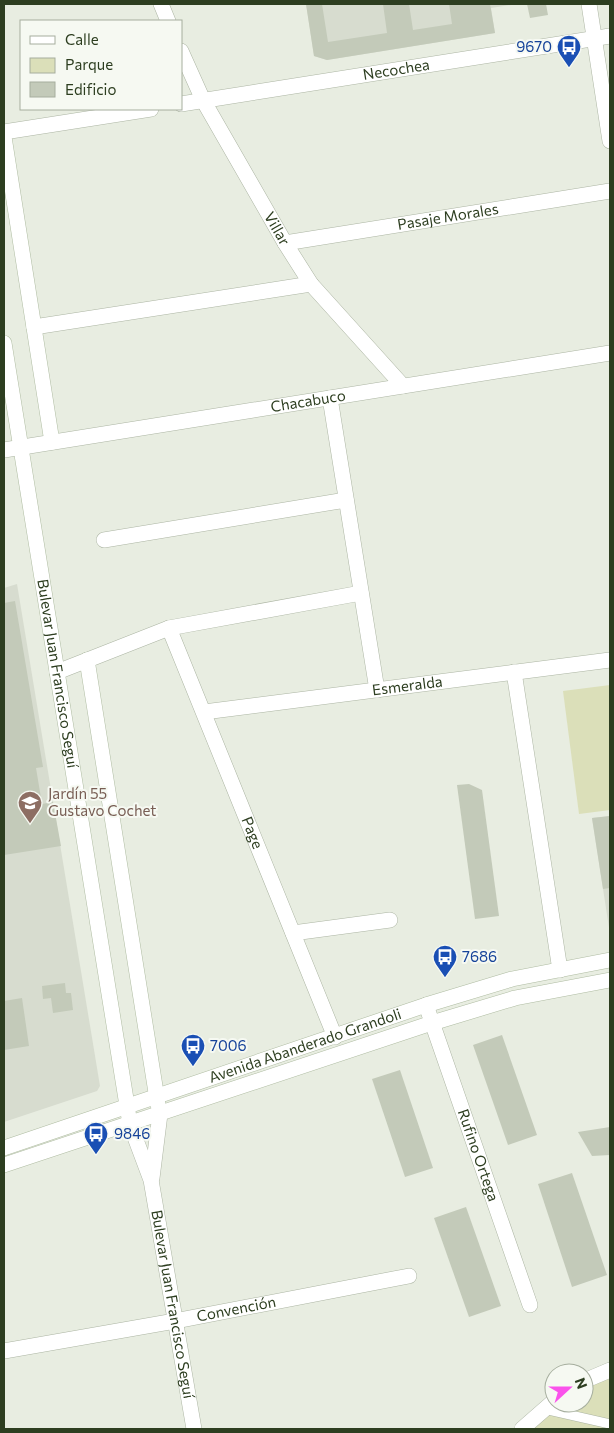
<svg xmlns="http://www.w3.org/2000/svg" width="614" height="1433" viewBox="0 0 614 1433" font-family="Commissioner,sans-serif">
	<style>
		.built { fill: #d7dccf }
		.green { fill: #dbdfb9 }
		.building { fill: #c3cab9 }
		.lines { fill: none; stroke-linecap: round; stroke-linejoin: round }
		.lane-casing { stroke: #acb5a3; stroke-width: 10 }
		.street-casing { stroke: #acb5a3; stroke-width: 16 }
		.secondary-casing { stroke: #afbca2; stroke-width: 16 }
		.lane { stroke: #fff; stroke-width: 9 }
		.street { stroke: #fff; stroke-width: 15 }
		.secondary { stroke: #fff; stroke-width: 15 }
		.labels { text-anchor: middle; stroke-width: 4; stroke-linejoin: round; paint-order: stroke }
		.transit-label { font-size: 15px; fill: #164399; stroke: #f6f9f2; text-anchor: start }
		.street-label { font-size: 15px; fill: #2d3e20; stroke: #f6f9f2 }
		.education-label { font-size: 15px; fill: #785e54; stroke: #f6f9f2; text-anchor: start }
	</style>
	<rect width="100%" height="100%" fill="#e8ede1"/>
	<g class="built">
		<path d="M 306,4 L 517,4 L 491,8 L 495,33 L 327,60 L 314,56 Z"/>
		<path d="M 17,584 L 100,1086 L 97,1091 L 4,1122 L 4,588 Z"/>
		<path d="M 610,816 L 610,934 L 592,818 Z"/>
	</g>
	<g class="green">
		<path d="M 610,685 L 610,810 L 579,814 L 563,691 Z"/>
		<path d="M 610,1370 L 610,1429 L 522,1429 L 554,1403 L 584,1403 L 584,1381 Z"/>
	</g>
	<g class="building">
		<path d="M 306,4 L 322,4 L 328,42 L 387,33 L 383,4 L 409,4 L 413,30 L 452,24 L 449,4 L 490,4 L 495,33 L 327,60 L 314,56 Z"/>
		<path d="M 527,4 L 546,4 L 548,15 L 530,18 Z"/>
		<path d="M 15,601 L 43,767 L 36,768 L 42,804 L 53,802 L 61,846 L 4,855 L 4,603 Z"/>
		<path d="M 469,784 L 482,790 L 499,916 L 475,919 L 457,785 Z"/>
		<path d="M 610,816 L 610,888 L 603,889 L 592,818 Z"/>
		<path d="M 65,983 L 66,993 L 71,993 L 73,1010 L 53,1013 L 51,998 L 43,999 L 42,986 Z"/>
		<path d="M 22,998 L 29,1046 L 4,1050 L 4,1001 Z"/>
		<path d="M 502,1035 L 537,1135 L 508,1145 L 473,1045 Z"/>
		<path d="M 400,1070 L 433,1168 L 405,1177 L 372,1079 Z"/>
		<path d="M 610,1127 L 610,1155 L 592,1156 L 578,1132 Z"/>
		<path d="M 572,1173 L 607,1275 L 572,1287 L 538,1184 Z"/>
		<path d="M 466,1207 L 501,1306 L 469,1317 L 434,1218 Z"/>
	</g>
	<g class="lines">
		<defs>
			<path id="lane" d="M 544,1409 L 610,1424"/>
			<g id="street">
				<path d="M 161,4 L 168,21"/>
				<path d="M 589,4 L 610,141"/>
				<path id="s1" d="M 181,51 L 203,100 L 285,243 L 311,284 L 403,386"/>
				<path id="s2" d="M 181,104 L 610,36"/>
				<path d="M 4,132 L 151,109"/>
				<path id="s3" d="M 285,243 L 610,191"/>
				<path d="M 34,327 L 311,284"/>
				<path d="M 330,398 L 377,690"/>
				<path id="s4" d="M 4,450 L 610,353"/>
				<path d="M 104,540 L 346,500"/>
				<path id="s5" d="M 169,628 L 335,1037"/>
				<path d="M 57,672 L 169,628 L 361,593"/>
				<path d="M 514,672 L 560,970"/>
				<path id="s6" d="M 204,712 L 610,660"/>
				<path d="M 293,933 L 390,920"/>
				<path id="s7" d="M 426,1005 L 530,1305"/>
				<path id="s8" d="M 130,1124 L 151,1180 L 194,1429"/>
				<path d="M 152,1178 L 160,1114"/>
				<path id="s9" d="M 4,1351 L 175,1321 L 409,1276"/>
				<path d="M 584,1381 L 610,1370"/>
				<path d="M 522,1429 L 554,1401"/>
			</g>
			<g id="secondary">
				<path d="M 4,137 L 52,442"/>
				<path id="s10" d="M 4,343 L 130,1124"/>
				<path d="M 87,660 L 158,1105"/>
				<path id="s11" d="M 4,1148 L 426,1005 L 512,979 L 610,960"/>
				<path d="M 4,1165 L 432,1023 L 515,998 L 610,980"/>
			</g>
		</defs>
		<use href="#lane" class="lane-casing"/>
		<use href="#street" class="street-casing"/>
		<use href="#secondary" class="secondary-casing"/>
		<use href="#lane" class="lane"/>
		<use href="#street" class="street"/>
		<use href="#secondary" class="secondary"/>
	</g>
	<defs>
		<symbol id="bus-pin" viewBox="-11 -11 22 30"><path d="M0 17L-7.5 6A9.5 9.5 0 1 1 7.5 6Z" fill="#1a4fb4" stroke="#f6f9f2"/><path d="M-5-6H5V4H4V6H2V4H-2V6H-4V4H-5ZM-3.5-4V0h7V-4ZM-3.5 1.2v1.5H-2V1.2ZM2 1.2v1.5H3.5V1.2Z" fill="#fff"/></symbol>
		<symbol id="school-pin" viewBox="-11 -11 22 30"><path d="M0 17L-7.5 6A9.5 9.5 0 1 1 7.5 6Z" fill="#8d6e63" stroke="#f6f9f2"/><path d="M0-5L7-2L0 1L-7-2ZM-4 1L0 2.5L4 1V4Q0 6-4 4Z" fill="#fff"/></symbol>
	</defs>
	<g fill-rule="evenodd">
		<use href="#bus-pin" x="555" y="33" width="28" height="38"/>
		<use href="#school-pin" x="16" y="789" width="28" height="38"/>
		<use href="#bus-pin" x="431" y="943" width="28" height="38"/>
		<use href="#bus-pin" x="179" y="1032" width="28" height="38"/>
		<use href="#bus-pin" x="82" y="1120" width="28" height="38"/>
	</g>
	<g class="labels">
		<g class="transit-label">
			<text x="552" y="52" text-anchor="end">9670</text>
			<text x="462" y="962">7686</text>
			<text x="210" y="1051">7006</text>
			<text x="114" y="1139">9846</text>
		</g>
		<g class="street-label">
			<text dy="5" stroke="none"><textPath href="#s2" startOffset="218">Necochea</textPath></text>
			<text dy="5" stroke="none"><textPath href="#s3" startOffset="165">Pasaje Morales</textPath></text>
			<text dy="5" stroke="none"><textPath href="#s1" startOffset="202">Villar</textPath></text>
			<text dy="5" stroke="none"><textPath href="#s4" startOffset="308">Chacabuco</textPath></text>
			<text dy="5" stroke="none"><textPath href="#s10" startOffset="335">Bulevar Juan Francisco Seguí</textPath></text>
			<text dy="5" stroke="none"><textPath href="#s6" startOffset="205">Esmeralda</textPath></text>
			<text dy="5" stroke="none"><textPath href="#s5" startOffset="221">Page</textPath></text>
			<text dy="5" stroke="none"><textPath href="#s11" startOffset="318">Avenida Abanderado Grandoli</textPath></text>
			<text dy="5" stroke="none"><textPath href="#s7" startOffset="159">Rufino Ortega</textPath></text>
			<text dy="5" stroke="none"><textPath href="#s8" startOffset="186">Bulevar Juan Francisco Seguí</textPath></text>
			<text dy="5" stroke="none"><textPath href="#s9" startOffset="236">Convención</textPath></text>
		</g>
		<g class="education-label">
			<text x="48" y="799">Jardín 55<tspan x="48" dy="17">Gustavo Cochet</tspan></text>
		</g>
	</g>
	<rect width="614" height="1433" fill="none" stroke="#2d3e20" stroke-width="10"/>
	<rect x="20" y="20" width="162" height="90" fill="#f6f9f2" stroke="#a6ae9e"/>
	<rect x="30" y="36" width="25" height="8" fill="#ffffff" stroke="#a6ae9e"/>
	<text x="65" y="45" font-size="15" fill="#2d3e20">Calle</text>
	<rect x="30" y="58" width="25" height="15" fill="#dbdfb9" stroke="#a6ae9e"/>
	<text x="65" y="70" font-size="15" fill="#2d3e20">Parque</text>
	<rect x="30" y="82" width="25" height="15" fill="#c3cab9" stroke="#a6ae9e"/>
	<text x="65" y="95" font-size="15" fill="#2d3e20">Edificio</text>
	<g transform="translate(569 1388) rotate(69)"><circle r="24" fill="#f6f9f2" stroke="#a6ae9e"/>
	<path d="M0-4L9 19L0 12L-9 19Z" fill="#fa52eb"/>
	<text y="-8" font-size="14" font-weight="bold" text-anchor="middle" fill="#2d3e20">N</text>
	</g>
</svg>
